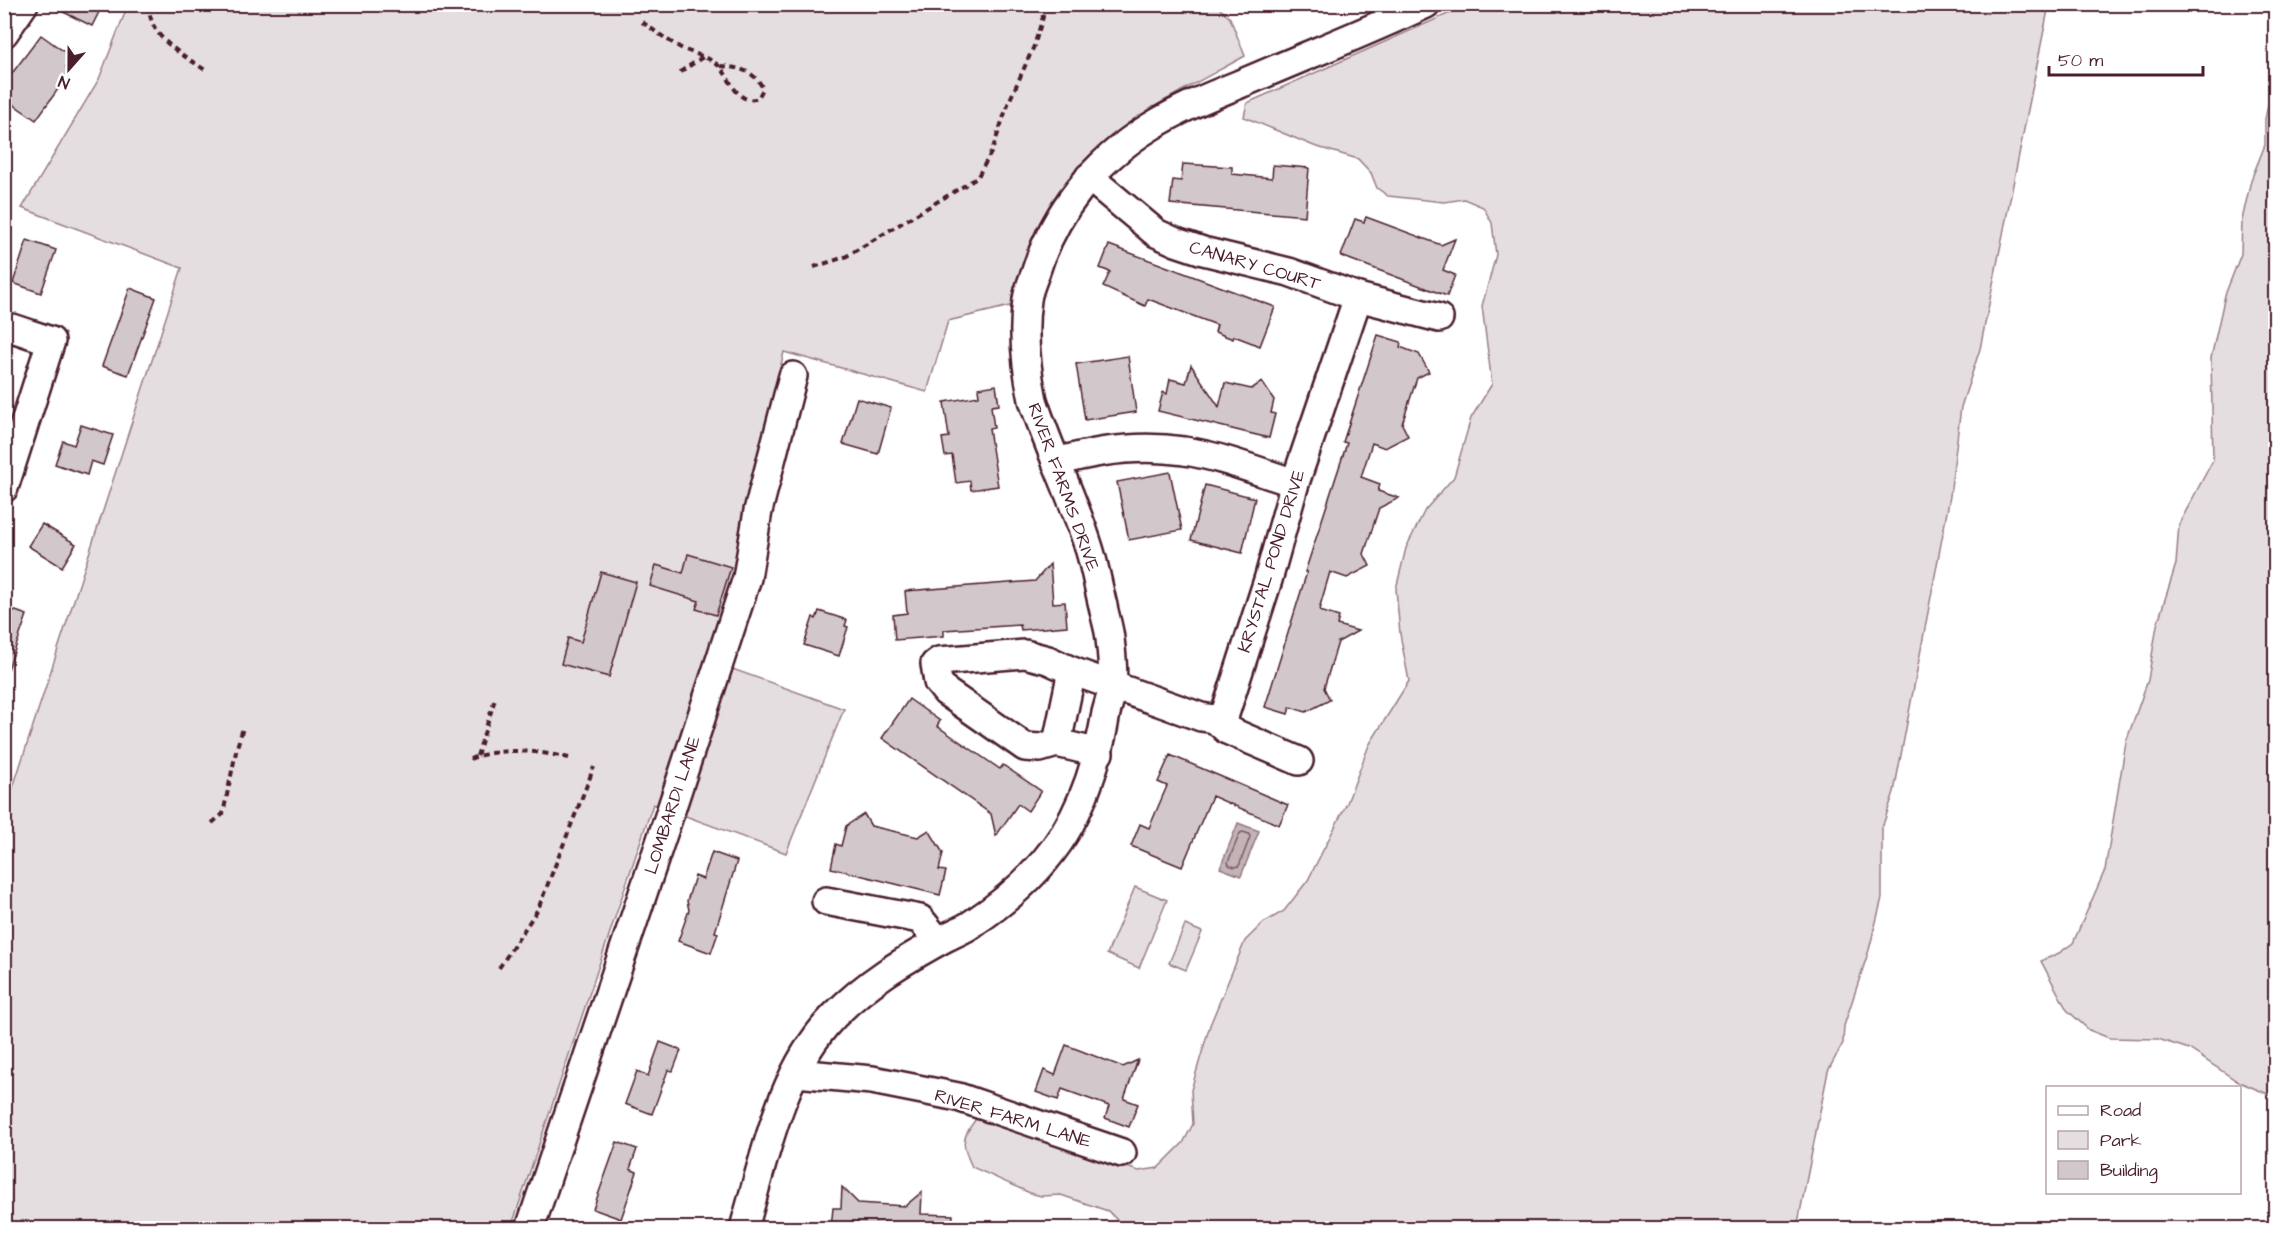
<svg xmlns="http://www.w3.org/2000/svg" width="2280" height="1233" viewBox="0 0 2280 1233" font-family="'Architects Daughter',sans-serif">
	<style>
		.green { fill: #e5dee0; stroke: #987e86; stroke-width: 1.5 }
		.water { fill: #c1b3b6; stroke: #91787e; stroke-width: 1.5 }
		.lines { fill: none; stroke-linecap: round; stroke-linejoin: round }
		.shore { stroke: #7a5a63; stroke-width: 1.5 }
		.building { fill: #d2c7cb; stroke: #4a1f2b; stroke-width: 1.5 }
		.minor-casing { stroke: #4a1f2b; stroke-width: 32 }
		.path { stroke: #4a1f2b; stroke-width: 4; stroke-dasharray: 6 4.5; stroke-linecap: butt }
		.minor { stroke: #fff; stroke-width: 27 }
		.labels { text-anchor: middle; stroke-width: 4.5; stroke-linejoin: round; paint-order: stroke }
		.street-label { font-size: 18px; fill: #4a1f2b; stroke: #fff }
	</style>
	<rect width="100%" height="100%" fill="#fff"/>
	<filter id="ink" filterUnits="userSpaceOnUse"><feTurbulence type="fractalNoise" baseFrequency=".0167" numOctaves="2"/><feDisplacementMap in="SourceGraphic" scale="12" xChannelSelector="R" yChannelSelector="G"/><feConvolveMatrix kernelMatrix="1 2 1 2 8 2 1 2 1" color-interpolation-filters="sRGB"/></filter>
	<g filter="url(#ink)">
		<g class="green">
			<path d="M 1215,4 L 1230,18 L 1245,56 C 1155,106 1063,146 1028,252 C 1022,270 1019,288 1014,305 L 948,321 L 927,392 L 784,352 L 753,481 L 740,576 L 713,662 L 844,709 L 786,853 L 653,804 L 511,1228 L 5,1228 L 5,812 L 182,268 L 22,208 L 99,79 L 128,5 Z"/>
			<path d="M 1468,5 L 2049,5 L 1980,349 L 1961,407 L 1950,496 L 1894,792 L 1882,828 L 1882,898 L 1869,950 L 1844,1026 L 1843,1043 L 1828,1071 L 1797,1228 L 1125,1228 L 1108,1211 L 1061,1195 L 1041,1196 L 1030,1193 L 972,1167 C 962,1145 960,1139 976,1119 L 1139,1171 L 1158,1168 L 1183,1143 L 1193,1124 L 1191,1090 L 1210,1025 L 1245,941 L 1263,923 L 1284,911 L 1308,880 L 1347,803 L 1369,745 L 1409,681 L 1400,634 L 1396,589 L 1406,548 L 1425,510 L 1454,477 L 1471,418 L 1492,384 L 1482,306 L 1496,255 L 1492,223 L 1483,207 L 1464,199 L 1444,202 L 1388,196 L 1377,188 L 1371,173 L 1358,159 L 1314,146 L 1244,117 L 1247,103 Z"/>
			<path d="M 2275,70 L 2275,1097 L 2237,1081 L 2189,1049 L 2158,1039 L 2109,1038 L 2089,1030 L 2067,1010 L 2041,961 L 2059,953 L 2073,943 L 2105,870 L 2126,742 L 2148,680 L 2157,625 L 2176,564 L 2179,524 L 2213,460 L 2211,358 L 2225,295 L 2241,254 L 2242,220 L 2251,180 L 2265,145 L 2265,119 Z"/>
			<path d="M 1135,887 L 1167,900 L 1139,968 L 1107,954 Z"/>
			<path d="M 1185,925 L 1202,932 L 1186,970 L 1169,963 Z"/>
		</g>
		<path class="water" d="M 1238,823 L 1259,831 L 1241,876 L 1220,868 Z"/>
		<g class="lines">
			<path class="shore" d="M 1243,832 L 1249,834 L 1250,837 L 1239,866 L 1235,867 L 1229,865 L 1228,862 L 1240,833 Z"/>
		</g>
		<g class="building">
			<path d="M 47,4 L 103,4 L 92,26 Z"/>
			<path d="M 41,35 L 73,58 L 66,67 L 71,71 L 36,120 L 4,98 L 4,84 Z"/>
			<path d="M 1183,164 L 1232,167 L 1232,174 L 1272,178 L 1273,165 L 1309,168 L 1305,216 L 1170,204 L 1173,180 L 1181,181 Z"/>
			<path d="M 1366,217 L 1441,245 L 1455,239 L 1443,270 L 1455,275 L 1447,296 L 1341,256 L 1355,219 L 1364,222 Z"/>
			<path d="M 27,240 L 56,250 L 41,293 L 13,283 Z"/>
			<path d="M 1109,245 L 1275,307 L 1260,346 L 1234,336 L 1233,339 L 1215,332 L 1217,325 L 1148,299 L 1145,306 L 1103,287 L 1110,272 L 1100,268 Z"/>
			<path d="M 130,288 L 156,298 L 128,375 L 102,366 Z"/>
			<path d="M 1378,335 L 1401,342 L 1400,347 L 1419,354 L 1429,372 L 1417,378 L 1402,424 L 1408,436 L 1385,448 L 1372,443 L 1361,477 L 1380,484 L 1378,491 L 1399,498 L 1379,508 L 1364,554 L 1370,566 L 1347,578 L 1330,572 L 1320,606 L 1321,606 L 1320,611 L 1339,617 L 1337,625 L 1358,631 L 1338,642 L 1324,688 L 1330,700 L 1306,712 L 1290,707 L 1288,714 L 1265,707 L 1307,572 L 1305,572 L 1347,443 L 1343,442 Z"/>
			<path d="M 1128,356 L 1136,412 L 1085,420 L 1076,364 Z"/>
			<path d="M 1191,365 L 1219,407 L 1225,383 L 1251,389 L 1262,382 L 1274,400 L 1271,413 L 1275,414 L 1269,438 L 1158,411 L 1163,392 L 1167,394 L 1170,379 L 1186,383 Z"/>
			<path d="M 996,385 L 999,405 L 991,406 L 994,428 L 989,429 L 998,486 L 971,490 L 970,481 L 956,483 L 952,455 L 945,456 L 942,438 L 949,437 L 944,402 L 979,396 L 978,388 Z"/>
			<path d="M 857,398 L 891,408 L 878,454 L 843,444 Z"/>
			<path d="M 81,425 L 113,435 L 103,465 L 91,461 L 87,475 L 55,464 L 63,441 L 74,445 Z"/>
			<path d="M 1170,472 L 1182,530 L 1129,540 L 1117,482 Z"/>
			<path d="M 1205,485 L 1255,498 L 1242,553 L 1191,540 Z"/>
			<path d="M 42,524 L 76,544 L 62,567 L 28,546 Z"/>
			<path d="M 688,554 L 731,567 L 716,615 L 696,609 L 699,601 L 650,586 L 656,565 L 683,573 Z"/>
			<path d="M 1050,564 L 1053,603 L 1065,602 L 1067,626 L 1021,630 L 1020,625 L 944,630 L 944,636 L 895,640 L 893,615 L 907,613 L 905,591 L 1035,581 Z"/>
			<path d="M 601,572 L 636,582 L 609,677 L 561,664 L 568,638 L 581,642 Z"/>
			<path d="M 4,607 L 27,615 L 7,672 L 4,672 Z"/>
			<path d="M 819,611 L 847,620 L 845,626 L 848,627 L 839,656 L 804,645 L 813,617 L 816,619 Z"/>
			<path d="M 909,699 L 940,721 L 937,726 L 1000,769 L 1003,765 L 1041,791 L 1028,811 L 1018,804 L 996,836 L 991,814 L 882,738 Z"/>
			<path d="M 1170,755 L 1288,805 L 1279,825 L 1212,796 L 1182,867 L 1131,846 L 1140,824 L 1149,828 L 1167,786 L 1158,782 Z"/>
			<path d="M 864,814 L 871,826 L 918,837 L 929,830 L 943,853 L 939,870 L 946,871 L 940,895 L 831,868 L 836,844 L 841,846 L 846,826 Z"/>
			<path d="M 712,852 L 737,861 L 715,932 L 718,933 L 711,953 L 678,941 L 689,910 L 687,901 L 695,876 L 703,879 Z"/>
			<path d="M 660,1042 L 681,1050 L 673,1071 L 668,1070 L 652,1114 L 625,1104 L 637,1071 L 648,1076 Z"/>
			<path d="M 1066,1045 L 1123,1067 L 1138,1060 L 1124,1099 L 1138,1104 L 1129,1127 L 1105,1118 L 1109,1106 L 1062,1089 L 1058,1100 L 1036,1092 L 1044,1070 L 1055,1075 Z"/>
			<path d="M 617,1142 L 637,1149 L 630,1169 L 637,1172 L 621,1219 L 593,1209 Z"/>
			<path d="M 842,1187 L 858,1203 L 905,1206 L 922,1192 L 921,1214 L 953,1215 L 952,1228 L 831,1228 L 833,1208 L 841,1208 Z"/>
		</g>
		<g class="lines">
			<defs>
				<g id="minor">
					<path d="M 4,33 L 24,4"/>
					<path d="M 1089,177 L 1156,233 L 1176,242 L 1203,251 L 1289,272 L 1358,297 L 1439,318"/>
					<path d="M 1056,462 C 1098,450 1140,444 1184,451 C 1221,456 1259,472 1295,483"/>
					<path d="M 4,488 L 51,341 L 12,328"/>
					<path d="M 1215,719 L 1227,730 L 1299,761"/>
					<path d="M 1057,743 L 1072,671"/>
					<path d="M 1099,753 L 1057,743 L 1040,748 L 1025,747 L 946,692 L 938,682 L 935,664 L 939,661 L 1025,654 L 1048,660 L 1072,671 L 1201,717 L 1215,719 L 1225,714 L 1268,580 L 1295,483 L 1358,297"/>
					<path d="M 826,901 L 920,919 L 938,941"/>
					<path d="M 796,1073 L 872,1080 L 958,1097 L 1122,1153"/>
					<path d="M 530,1228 L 669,816 L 747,578 L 758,511 L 793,376"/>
					<path d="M 744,1228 C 765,1157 780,1072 834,1016 C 866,983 903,961 943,939 C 953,933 964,930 973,923 C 1055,869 1090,809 1106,713 C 1108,705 1111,697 1112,689 C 1114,673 1112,655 1110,639 C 1109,628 1105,617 1103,606 C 1098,586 1095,567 1089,548 C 1073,497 1049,450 1033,400 C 1026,367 1022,333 1027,300 C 1028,291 1032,282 1035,274 C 1054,212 1095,161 1150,127 C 1180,108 1213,95 1245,82 C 1305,56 1367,32 1426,4"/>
				</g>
			</defs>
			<use href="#minor" class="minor-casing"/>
			<g class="path">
				<path d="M 149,4 C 148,38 181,53 205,70"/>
				<path d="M 642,22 C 655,31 667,40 681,48 C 693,54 708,56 719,66 C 731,77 736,106 758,98 L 763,89 C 755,70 737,67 719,66"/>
				<path d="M 680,72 L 703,57"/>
				<path d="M 814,267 L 845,257 L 977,178 L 992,151 L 1008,104 L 1034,46 L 1043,17 L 1040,4"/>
				<path d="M 477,756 L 495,699"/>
				<path d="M 470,759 C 502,746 540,751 573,759"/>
				<path d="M 212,823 L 223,814 L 237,747 L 243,728"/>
				<path d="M 499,968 L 538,909 L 594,767"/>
			</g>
			<use href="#minor" class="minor"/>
		</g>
	</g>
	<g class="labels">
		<g class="street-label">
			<text transform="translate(1255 265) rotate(16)" y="6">CANARY COURT</text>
			<text transform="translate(1064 487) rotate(70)" y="6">RIVER FARMS DRIVE</text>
			<text transform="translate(1271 561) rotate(-73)" y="6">KRYSTAL POND DRIVE</text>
			<text transform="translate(672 805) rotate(-72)" y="6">LOMBARDI LANE</text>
			<text transform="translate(1013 1118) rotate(17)" y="6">RIVER FARM LANE</text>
		</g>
	</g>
	<rect width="2280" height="1233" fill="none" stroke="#fff" stroke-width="24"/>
	<rect x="12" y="12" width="2256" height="1209" fill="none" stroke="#4a1f2b" stroke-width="2" filter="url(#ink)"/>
	<rect x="2046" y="1086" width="195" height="108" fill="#ffffff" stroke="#b7a5aa" stroke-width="1.5"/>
	<rect x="2058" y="1106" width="30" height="9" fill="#ffffff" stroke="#b7a5aa" stroke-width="1.5"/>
	<text x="2100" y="1116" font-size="18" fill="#4a1f2b">Road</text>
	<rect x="2058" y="1131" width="30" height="18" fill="#e5dee0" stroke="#b7a5aa" stroke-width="1.5"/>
	<text x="2100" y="1146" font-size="18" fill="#4a1f2b">Park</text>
	<rect x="2058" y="1161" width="30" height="18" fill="#d2c7cb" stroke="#b7a5aa" stroke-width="1.5"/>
	<text x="2100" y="1176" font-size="18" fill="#4a1f2b">Building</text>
	<g transform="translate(69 69) rotate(201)" stroke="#ffffff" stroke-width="4.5" paint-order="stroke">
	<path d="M0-4.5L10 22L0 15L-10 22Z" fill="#4a1f2b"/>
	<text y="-9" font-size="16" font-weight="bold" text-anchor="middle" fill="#4a1f2b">N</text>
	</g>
	<path d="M2049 66v9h154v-9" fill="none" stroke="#4a1f2b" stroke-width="3"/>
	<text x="2058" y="66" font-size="18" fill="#4a1f2b" stroke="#ffffff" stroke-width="4.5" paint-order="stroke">50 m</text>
</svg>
